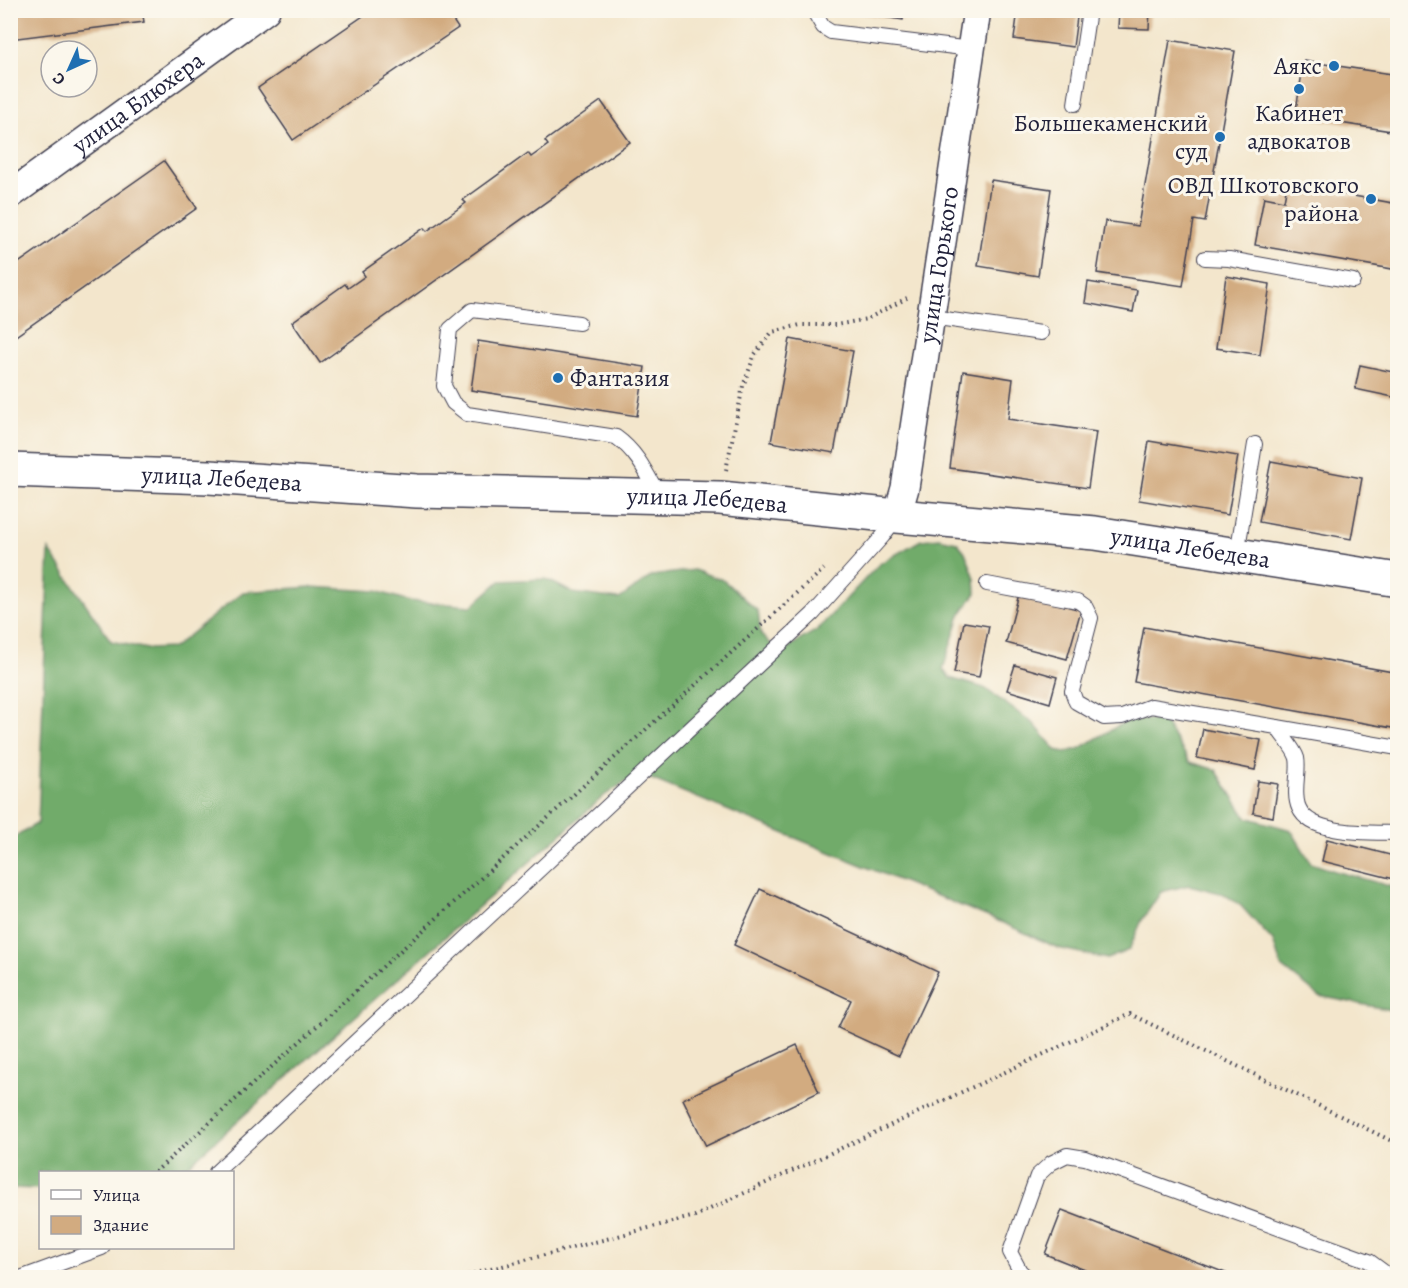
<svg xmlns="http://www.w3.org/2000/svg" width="1408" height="1288" viewBox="0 0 1408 1288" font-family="Alegreya,serif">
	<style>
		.forest { fill: #71ab6b; stroke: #4a6653; stroke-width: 1.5 }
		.building { fill: #d2ab80 }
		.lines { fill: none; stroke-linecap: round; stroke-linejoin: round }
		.service-casing { stroke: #413f51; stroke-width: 16 }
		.minor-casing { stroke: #413f51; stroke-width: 30 }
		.tertiary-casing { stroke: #413f51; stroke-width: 36 }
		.path { stroke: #413f51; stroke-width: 4; stroke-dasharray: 1.5 4.5; stroke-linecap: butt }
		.service { stroke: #fff; stroke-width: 14 }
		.minor { stroke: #fff; stroke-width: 27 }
		.tertiary { stroke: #fff; stroke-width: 33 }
		.poi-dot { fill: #1f6fb2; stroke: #fbf7ec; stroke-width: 2 }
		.labels { text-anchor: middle; stroke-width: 6; stroke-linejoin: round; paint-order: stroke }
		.poi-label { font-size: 24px; fill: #22223b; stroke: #fbf7ec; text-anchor: end }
		.street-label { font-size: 24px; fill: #22223b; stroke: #fbf7ec }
	</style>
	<rect width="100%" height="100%" fill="#fbf7ec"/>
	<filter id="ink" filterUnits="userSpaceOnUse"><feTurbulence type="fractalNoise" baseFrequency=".0167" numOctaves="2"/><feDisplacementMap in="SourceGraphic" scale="12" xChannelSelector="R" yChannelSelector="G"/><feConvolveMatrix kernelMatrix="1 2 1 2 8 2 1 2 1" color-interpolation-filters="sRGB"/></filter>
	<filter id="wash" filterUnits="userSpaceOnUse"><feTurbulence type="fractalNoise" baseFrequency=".008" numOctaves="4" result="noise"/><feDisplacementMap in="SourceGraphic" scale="24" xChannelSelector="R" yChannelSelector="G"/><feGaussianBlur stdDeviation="1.35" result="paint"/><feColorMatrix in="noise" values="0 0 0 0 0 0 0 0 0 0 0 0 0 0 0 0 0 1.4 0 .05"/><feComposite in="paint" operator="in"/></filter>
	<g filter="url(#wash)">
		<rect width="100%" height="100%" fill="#f3e6cc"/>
		<path class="forest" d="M 939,538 L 957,542 L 965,552 L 975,578 L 976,593 L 960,615 L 943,669 L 950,678 L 984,688 L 1034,724 L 1056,750 L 1066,752 L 1078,749 L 1128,720 L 1163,720 L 1190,762 L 1216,770 L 1246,817 L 1291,830 L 1311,863 L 1335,871 L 1397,888 L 1397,1015 L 1391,1010 L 1319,996 L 1281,966 L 1273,941 L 1241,906 L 1224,894 L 1189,885 L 1161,892 L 1142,920 L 1129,950 L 1107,959 L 1058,948 L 1003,923 L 649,778 L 625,782 L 604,796 L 188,1165 L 168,1172 L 40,1172 L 40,1189 L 11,1188 L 11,839 L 38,823 L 49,550 L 111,641 L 147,649 L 173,648 L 243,592 L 311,587 L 376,591 L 409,601 L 472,606 L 500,581 L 546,579 L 573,593 L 619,599 L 652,576 L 694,570 L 723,580 L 758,611 L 761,635 L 780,652 L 817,630 L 879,564 L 921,540 Z"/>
		<g id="blocks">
			<g class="building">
				<path d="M 10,10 L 142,10 L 144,22 L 10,39 Z"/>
				<path d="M 372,10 L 446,10 L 458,28 L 293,140 L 258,88 Z"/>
				<path d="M 857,10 L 904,10 L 903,20 L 856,13 Z"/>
				<path d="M 1018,10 L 1078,10 L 1073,47 L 1014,39 Z"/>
				<path d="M 1119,10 L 1150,10 L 1149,29 L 1118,28 Z"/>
				<path d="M 1170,40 L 1235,51 L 1205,222 L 1194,220 L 1183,286 L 1097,273 L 1105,221 L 1138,226 Z"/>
				<path d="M 1304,61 L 1398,75 L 1398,132 L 1295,116 Z"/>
				<path d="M 601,101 L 630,142 L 320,363 L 292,322 L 345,284 L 348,288 L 365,276 L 362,272 L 424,228 L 427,231 L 466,203 L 463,200 L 528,153 L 531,157 L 548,145 L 545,141 Z"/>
				<path d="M 164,161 L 197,208 L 10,340 L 10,269 Z"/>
				<path d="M 991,180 L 1051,189 L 1038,276 L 978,266 Z"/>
				<path d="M 1287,184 L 1398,204 L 1398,270 L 1255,245 L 1264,197 L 1284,201 Z"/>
				<path d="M 1226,276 L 1270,284 L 1260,355 L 1216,348 Z"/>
				<path d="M 1088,282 L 1137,290 L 1133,312 L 1085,303 Z"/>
				<path d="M 790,339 L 853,351 L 834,453 L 771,442 Z"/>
				<path d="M 478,341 L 645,367 L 637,416 L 471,390 Z"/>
				<path d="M 1360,365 L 1398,373 L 1398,398 L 1355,389 Z"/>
				<path d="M 963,371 L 1013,379 L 1008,419 L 1096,432 L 1088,488 L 950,468 Z"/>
				<path d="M 1149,441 L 1238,456 L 1228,515 L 1139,500 Z"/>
				<path d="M 1271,461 L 1362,478 L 1351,539 L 1259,522 Z"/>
				<path d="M 1019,594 L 1081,610 L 1067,659 L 1006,643 Z"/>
				<path d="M 964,622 L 989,626 L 979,677 L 954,673 Z"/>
				<path d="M 1144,627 L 1398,673 L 1398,729 L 1134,682 Z"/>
				<path d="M 1015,665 L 1057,677 L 1050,703 L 1007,690 Z"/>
				<path d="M 1203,729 L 1261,740 L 1255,770 L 1197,758 Z"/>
				<path d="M 1258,781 L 1278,784 L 1273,817 L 1253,813 Z"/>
				<path d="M 1327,839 L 1398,857 L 1398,880 L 1322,861 Z"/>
				<path d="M 760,889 L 938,972 L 899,1056 L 838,1028 L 851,1000 L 734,945 Z"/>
				<path d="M 797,1045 L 819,1092 L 706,1146 L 683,1099 Z"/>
				<path d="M 1062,1210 L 1236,1277 L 1235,1278 L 1105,1278 L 1045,1254 Z"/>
			</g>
		</g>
	</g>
	<g filter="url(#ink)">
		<use href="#blocks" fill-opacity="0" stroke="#413f51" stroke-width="1.5"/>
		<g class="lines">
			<defs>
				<g id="service">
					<path d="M 813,10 L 823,27 L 831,32 L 971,49"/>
					<path d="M 1075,104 L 1089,10"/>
					<path d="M 1205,258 L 1229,259 L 1353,281"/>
					<path d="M 931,317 L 1041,333"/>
					<path d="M 579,323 L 472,310 L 450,329 L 444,386 L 453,403 L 467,414 L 616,437 C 637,452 646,472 658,494"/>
					<path d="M 1237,554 L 1255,444"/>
					<path d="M 987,584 L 1078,601 L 1085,606 L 1091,618 L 1072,691 L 1076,702 L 1104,718 L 1122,717 L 1151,706 L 1277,727 C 1282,736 1294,748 1297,758 C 1300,772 1292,793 1299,808 C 1311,836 1373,832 1398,833"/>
					<path d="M 1277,727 L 1398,748"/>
					<path d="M 216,1172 L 813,614 L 883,536 L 896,518"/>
					<path d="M 20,1278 L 102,1248"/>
					<path d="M 1028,1278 L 1020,1271 L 1010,1252 L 1037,1176 L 1051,1163 L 1067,1155 L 1085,1158 L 1369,1261 L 1392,1278"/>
				</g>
				<g id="minor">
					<path id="s1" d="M 10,195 L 266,10"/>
					<path id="s2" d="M 897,516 L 905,488 L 977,10"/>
				</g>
				<g id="tertiary">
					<path id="s3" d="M 10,470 L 209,477 L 417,491 L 720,498 L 897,516 L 1095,533 L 1398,580"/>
				</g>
			</defs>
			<use href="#service" class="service-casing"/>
			<use href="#minor" class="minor-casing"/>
			<use href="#tertiary" class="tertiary-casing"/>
			<g class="path">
				<path d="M 726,470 L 743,386 L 755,354 L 772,332 L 800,325 L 836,325 L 867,319 L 907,298"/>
				<path d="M 155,1172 L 824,569"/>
				<path d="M 456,1278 L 695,1216 L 1130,1014 L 1398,1144"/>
			</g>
			<use href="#service" class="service"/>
			<use href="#minor" class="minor"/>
			<use href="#tertiary" class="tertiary"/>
		</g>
	</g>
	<g class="poi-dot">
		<circle cx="1334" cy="66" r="6"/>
		<circle cx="1299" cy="89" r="6"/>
		<circle cx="1220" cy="137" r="6"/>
		<circle cx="1371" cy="199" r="6"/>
		<circle cx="558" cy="378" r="6"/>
	</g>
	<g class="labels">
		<g class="poi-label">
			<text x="1322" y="74">Аякс</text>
			<text x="1299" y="121" text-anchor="middle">Кабинет<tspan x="1299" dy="28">адвокатов</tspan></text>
			<text x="1208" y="131">Большекаменский<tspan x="1208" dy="28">суд</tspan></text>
			<text x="1359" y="193">ОВД Шкотовского<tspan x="1359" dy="28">района</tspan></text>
			<text x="570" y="386" text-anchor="start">Фантазия</text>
		</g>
		<g class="street-label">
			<text dy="8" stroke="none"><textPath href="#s1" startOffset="158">улица Блюхера</textPath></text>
			<text dy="8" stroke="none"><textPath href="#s2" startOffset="255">улица Горького</textPath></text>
			<text dy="8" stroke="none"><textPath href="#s3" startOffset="212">улица Лебедева</textPath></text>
			<text dy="8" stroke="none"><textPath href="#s3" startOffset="698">улица Лебедева</textPath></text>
			<text dy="8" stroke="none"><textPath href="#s3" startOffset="1184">улица Лебедева</textPath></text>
		</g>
	</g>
	<rect width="1408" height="1288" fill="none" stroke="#fbf7ec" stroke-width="36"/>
	<rect x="39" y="1171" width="195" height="78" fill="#fbf7ec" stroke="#a4a2a5" stroke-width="1.5"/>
	<rect x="51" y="1190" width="30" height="9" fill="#ffffff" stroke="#a4a2a5" stroke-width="1.5"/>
	<text x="93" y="1201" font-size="18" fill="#22223b">Улица</text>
	<rect x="51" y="1216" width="30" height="18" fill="#d2ab80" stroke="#a4a2a5" stroke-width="1.5"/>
	<text x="93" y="1231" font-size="18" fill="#22223b">Здание</text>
	<g transform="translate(69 69) rotate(225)"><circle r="28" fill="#fbf7ec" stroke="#a4a2a5" stroke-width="1.5"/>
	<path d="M0-4.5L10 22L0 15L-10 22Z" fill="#1f6fb2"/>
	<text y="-9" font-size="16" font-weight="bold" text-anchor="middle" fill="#22223b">С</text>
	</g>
</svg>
